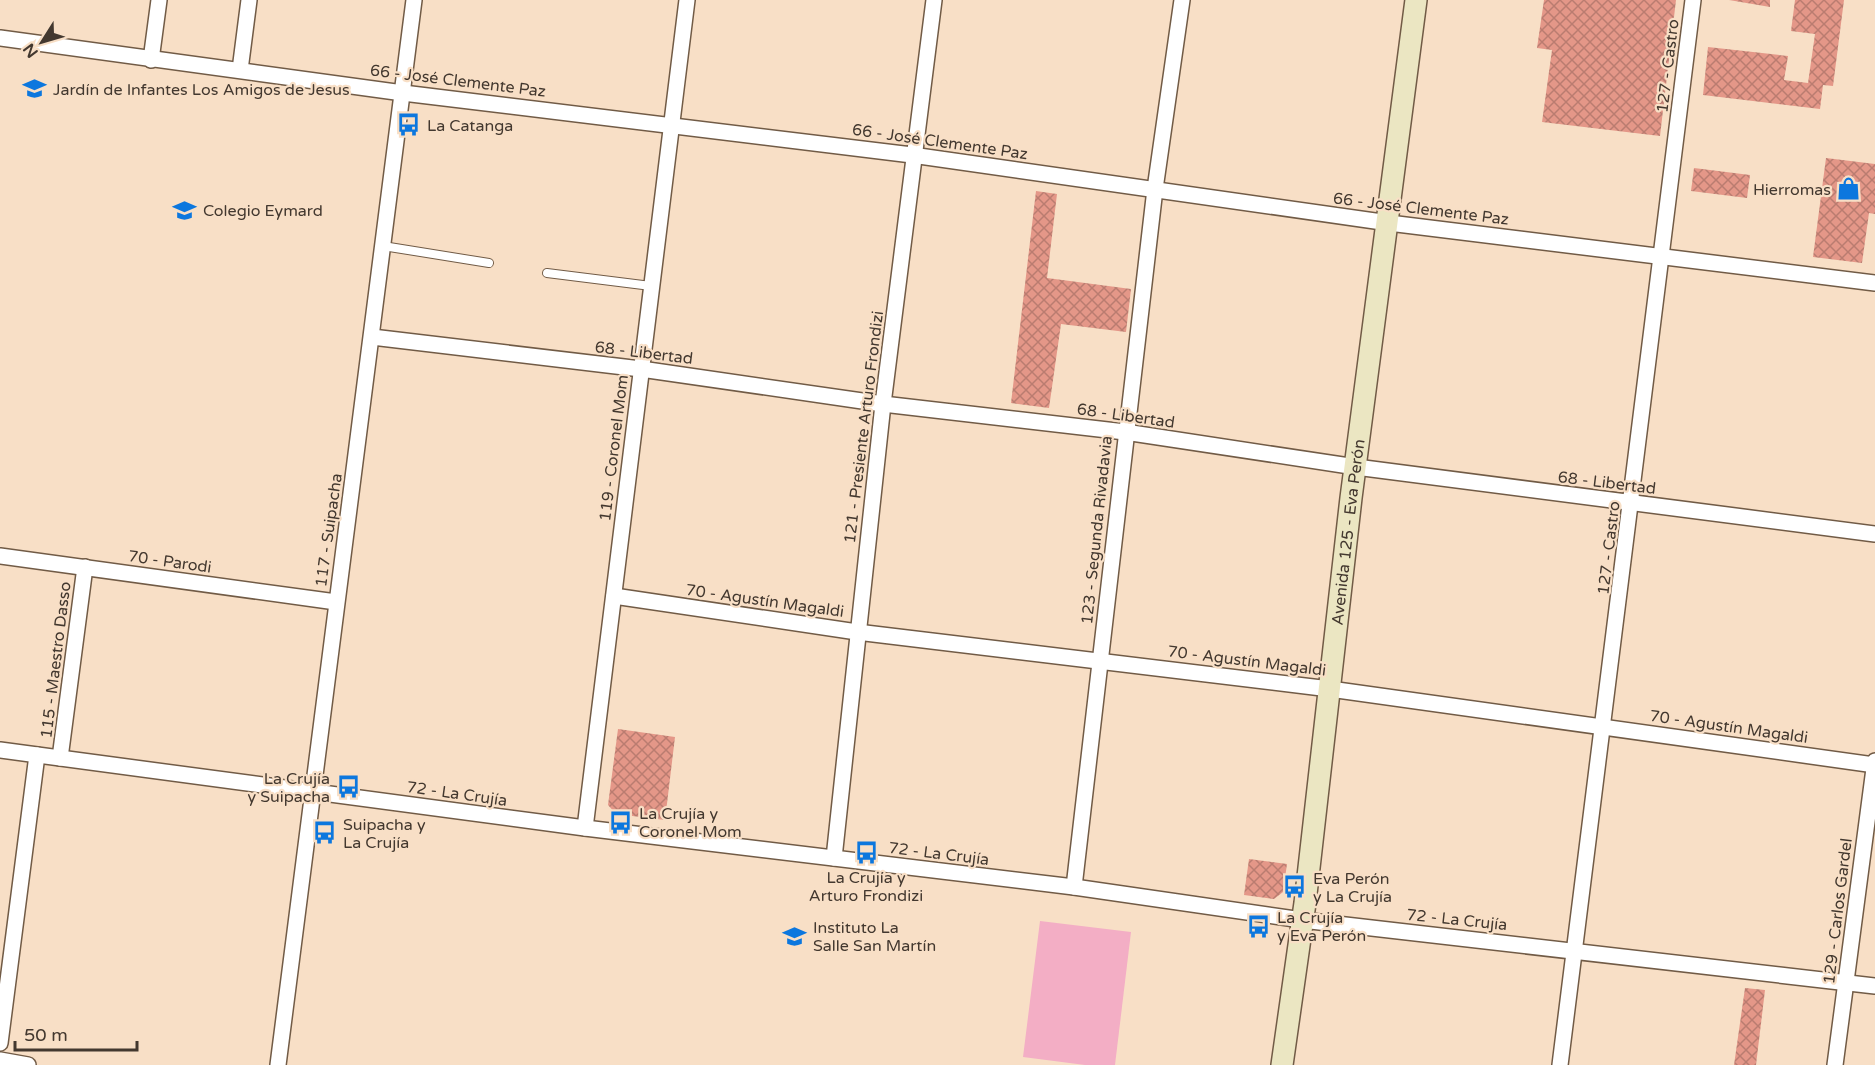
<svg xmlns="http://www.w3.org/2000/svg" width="1875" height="1065" viewBox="0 0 1875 1065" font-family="'Varela Round',sans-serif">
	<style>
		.park { fill: #f3aec5 }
		.building { fill: url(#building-cross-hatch) }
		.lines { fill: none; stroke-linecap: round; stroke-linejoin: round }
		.service-casing { stroke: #715b46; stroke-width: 10 }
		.minor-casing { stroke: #715b46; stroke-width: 18 }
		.secondary-casing { stroke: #715b46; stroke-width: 24 }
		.service { stroke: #fff; stroke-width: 8 }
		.minor { stroke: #fff; stroke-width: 15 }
		.secondary { stroke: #ebe6c2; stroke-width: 21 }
		.labels { text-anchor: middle; stroke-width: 4.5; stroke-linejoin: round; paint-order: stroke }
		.street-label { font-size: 16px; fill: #43382f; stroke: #f8dfc6 }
		.poi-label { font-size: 16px; fill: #43382f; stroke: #f8dfc6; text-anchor: start }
	</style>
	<defs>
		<pattern id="building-cross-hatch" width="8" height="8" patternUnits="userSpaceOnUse" patternTransform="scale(1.5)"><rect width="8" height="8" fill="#e49788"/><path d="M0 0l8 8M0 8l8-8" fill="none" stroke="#ba7c70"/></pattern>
	</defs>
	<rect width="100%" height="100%" fill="#f8dfc6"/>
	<path class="park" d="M 1040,921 L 1131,932 L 1115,1065 L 1085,1065 L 1023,1057 Z"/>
	<g class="building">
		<path d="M 1544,0 L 1676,0 L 1660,136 L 1542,122 L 1552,50 L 1537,48 Z"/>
		<path d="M 1729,0 L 1770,0 L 1770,7 Z"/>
		<path d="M 1795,0 L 1844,0 L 1833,86 L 1823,85 L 1820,109 L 1703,95 L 1708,47 L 1788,56 L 1784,80 L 1808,83 L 1815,34 L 1791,31 Z"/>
		<path d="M 1826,158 L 1875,164 L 1875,214 L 1869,213 L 1862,263 L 1813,257 Z"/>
		<path d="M 1694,168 L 1750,175 L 1747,198 L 1691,191 Z"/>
		<path d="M 1036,191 L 1057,194 L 1047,278 L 1131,289 L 1126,332 L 1061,324 L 1049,408 L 1011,403 Z"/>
		<path d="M 618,729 L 675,737 L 665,820 L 616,814 L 608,805 Z"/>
		<path d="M 1249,859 L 1287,864 L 1283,892 L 1274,899 L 1244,895 Z"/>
		<path d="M 1745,988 L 1765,990 L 1756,1065 L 1734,1065 Z"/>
	</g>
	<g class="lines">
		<defs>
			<g id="service">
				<path d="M 383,246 L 489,263"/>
				<path d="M 547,273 L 651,286"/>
			</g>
			<g id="minor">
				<path d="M 0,38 L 403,93 L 912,155 L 1389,223 L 1875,283"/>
				<path d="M 151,60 L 159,0"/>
				<path d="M 240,70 L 249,0"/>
				<path d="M 372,337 L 641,369 L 883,404 L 1125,432 L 1356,467 L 1875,534"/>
				<path d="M 0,556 L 336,602"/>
				<path d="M 614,596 L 857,632 L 1330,689 L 1875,765"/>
				<path d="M 0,750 L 585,828 L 1074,887 L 1302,920 L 1875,986"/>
				<path d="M 60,758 L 85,567"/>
				<path d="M 585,828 L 687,0"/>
				<path d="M 834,858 L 883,404 L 934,0"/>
				<path d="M 1074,887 L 1155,189 L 1182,0"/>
				<path d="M 0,1043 L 37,755"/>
				<path d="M 0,1060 L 28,1065"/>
				<path d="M 278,1065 L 414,0"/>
				<path d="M 1560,1065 L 1693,0"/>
				<path d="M 1835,1065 L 1875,761"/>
			</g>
			<g id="secondary">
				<path id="s1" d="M 1282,1065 L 1305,903 L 1351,498 L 1416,0"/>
			</g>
		</defs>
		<use href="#service" class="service-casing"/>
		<use href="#minor" class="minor-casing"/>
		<use href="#secondary" class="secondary-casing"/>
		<use href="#service" class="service"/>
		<use href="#minor" class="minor"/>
		<use href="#secondary" class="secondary"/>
	</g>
	<defs>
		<symbol id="school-bare" viewBox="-9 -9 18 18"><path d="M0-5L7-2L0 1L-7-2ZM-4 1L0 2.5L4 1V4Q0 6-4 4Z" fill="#0c77de" stroke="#f8dfc6" stroke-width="2.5" paint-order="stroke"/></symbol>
		<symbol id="bus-bare" viewBox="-9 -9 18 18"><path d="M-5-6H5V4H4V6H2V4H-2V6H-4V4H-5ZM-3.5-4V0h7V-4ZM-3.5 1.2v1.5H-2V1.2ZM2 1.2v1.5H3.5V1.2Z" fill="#0c77de" stroke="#f8dfc6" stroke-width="2.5" paint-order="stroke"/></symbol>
		<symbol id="shop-bare" viewBox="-9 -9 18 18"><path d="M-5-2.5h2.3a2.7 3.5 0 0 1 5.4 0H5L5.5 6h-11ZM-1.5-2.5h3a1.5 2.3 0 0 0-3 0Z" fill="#0c77de" stroke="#f8dfc6" stroke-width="2.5" paint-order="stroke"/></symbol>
	</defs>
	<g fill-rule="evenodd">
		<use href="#school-bare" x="18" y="72" width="33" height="33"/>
		<use href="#bus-bare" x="392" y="108" width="33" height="33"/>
		<use href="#shop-bare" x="1832" y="172" width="33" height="33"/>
		<use href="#school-bare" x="168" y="194" width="33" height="33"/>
		<use href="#bus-bare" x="332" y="770" width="33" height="33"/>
		<use href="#bus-bare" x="604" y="806" width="33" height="33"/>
		<use href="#bus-bare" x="308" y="816" width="33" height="33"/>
		<use href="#bus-bare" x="850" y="836" width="33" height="33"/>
		<use href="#bus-bare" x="1278" y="870" width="33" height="33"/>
		<use href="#bus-bare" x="1242" y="910" width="33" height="33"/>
		<use href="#school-bare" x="778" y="920" width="33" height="33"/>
	</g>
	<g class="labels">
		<g class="street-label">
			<text transform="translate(1667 66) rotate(-83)" y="6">127 - Castro</text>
			<text transform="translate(458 80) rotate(7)" y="6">66 - José Clemente Paz</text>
			<text transform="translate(940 141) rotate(8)" y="6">66 - José Clemente Paz</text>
			<text transform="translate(1421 208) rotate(7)" y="6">66 - José Clemente Paz</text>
			<text transform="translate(644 352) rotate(7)" y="6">68 - Libertad</text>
			<text transform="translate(1126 415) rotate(8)" y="6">68 - Libertad</text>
			<text transform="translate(863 427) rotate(-83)" y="6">121 - Presiente Arturo Frondizi</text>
			<text transform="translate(613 448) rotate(-83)" y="6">119 - Coronel Mom</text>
			<text transform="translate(1607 482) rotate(7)" y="6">68 - Libertad</text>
			<text transform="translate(328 530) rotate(-82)" y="6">117 - Suipacha</text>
			<text transform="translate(1096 530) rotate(-84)" y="6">123 - Segunda Rivadavia</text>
			<text dy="6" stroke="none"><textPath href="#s1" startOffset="537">Avenida 125 - Eva Perón</textPath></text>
			<text transform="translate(1608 548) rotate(-83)" y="6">127 - Castro</text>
			<text transform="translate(170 561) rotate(8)" y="6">70 - Parodi</text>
			<text transform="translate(765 600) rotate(8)" y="6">70 - Agustín Magaldi</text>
			<text transform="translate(55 660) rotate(-83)" y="6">115 - Maestro Dasso</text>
			<text transform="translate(1247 660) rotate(7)" y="6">70 - Agustín Magaldi</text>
			<text transform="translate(1729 726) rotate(8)" y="6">70 - Agustín Magaldi</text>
			<text transform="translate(457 793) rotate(8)" y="6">72 - La Crujía</text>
			<text transform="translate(939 853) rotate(7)" y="6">72 - La Crujía</text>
			<text transform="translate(1837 911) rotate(-83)" y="6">129 - Carlos Gardel</text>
			<text transform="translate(1457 919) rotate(6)" y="6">72 - La Crujía</text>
		</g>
		<g class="poi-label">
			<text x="53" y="95">Jardín de Infantes Los Amigos de Jesus</text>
			<text x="427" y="131">La Catanga</text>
			<text x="1831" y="195" text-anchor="end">Hierromas</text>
			<text x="203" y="216">Colegio Eymard</text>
			<text x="330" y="784" text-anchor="end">La Crujía<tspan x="330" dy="18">y Suipacha</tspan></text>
			<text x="639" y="819">La Crujía y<tspan x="639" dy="18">Coronel Mom</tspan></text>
			<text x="343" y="830">Suipacha y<tspan x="343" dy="18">La Crujía</tspan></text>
			<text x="866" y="883" text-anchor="middle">La Crujía y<tspan x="866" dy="18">Arturo Frondizi</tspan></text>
			<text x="1313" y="884">Eva Perón<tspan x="1313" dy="18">y La Crujía</tspan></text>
			<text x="1277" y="923">La Crujía<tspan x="1277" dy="18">y Eva Perón</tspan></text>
			<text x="813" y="933">Instituto La<tspan x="813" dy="18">Salle San Martín</tspan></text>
		</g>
	</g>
	<g transform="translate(42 42) rotate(233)" stroke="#f8dfc6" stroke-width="4.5" paint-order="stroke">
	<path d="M0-4.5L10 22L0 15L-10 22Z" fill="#43382f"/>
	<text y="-9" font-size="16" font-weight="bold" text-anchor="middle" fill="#43382f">N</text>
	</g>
	<path d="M15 1041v9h122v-9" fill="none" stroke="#43382f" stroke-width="3"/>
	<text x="24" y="1041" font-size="18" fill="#43382f" stroke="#f8dfc6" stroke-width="4.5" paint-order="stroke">50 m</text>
</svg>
